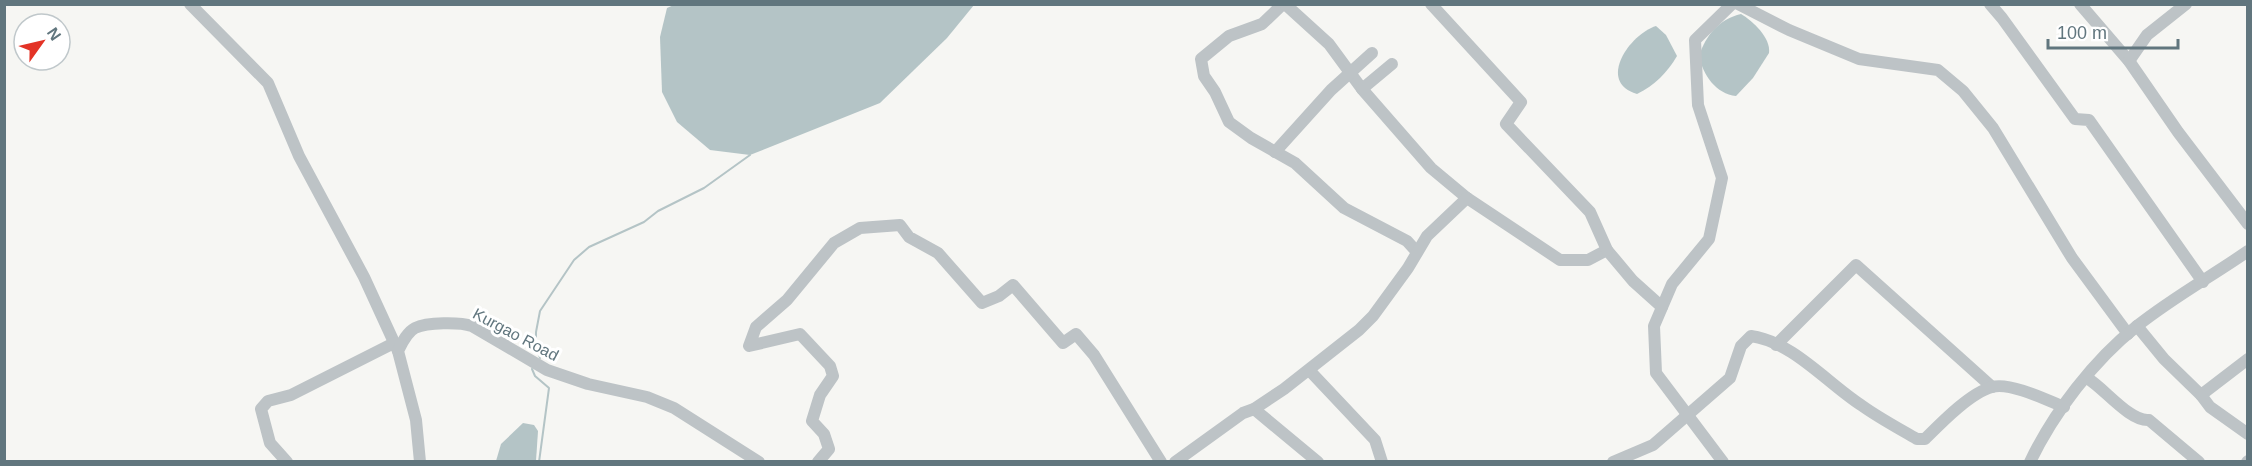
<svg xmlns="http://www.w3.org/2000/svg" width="2252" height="466" viewBox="0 0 2252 466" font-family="Helvetica,sans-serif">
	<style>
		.water { fill: #b4c4c6 }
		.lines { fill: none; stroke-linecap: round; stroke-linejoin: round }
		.stream { stroke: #b4c4c6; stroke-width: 2 }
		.minor { stroke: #bdc3c6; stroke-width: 12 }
		.labels { text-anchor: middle; stroke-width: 6; stroke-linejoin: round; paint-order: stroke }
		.street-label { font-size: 16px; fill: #61767e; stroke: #fff }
	</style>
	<rect width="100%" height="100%" fill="#f6f6f3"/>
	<g class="water">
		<path d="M 676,4 L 973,4 L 974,5 L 947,38 L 880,103 L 750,155 L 710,150 L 677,122 L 662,92 L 660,37 L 667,8 Z"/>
		<path d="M 1741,14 C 1753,21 1771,38 1769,53 L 1753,78 L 1736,96 C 1716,94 1703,75 1699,56 C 1706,35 1719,19 1741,14 Z"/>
		<path d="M 1656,26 L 1666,35 L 1677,56 C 1667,73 1655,85 1637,94 C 1596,82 1630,34 1656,26 Z"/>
		<path d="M 523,423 L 534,425 L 538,431 L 536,461 L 496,461 L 501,444 Z"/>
	</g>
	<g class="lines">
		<g class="stream">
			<path d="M 540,358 L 536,347 L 536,332 L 540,311 L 574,260 L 589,247 L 644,222 L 658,211 L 704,188 L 750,155"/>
			<path d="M 532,369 L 535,376 L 549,388 L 539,462"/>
		</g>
		<g class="minor">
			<path d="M 190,4 L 268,83 L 299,156 L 364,277 L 398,351"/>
			<path d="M 1283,4 L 1262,24 L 1229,36 L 1201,59 L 1204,76 L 1215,92 L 1229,122 L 1251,138 L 1295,163 L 1344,208 L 1407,241 L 1417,252"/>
			<path d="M 1285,4 L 1329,44 L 1362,89 L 1431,168 L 1467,198 L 1560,260 L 1588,260 L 1607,250 L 1633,281 L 1662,307"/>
			<path d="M 1431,4 L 1521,102 L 1506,124 L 1590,212 L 1607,250"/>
			<path d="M 1738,4 L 1789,30 L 1859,59 L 1938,70 L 1963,91 L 1993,128 L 2072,258 L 2128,334"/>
			<path d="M 1990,4 L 2002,18 L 2075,119 L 2089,120 L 2203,282"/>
			<path d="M 2080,4 L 2129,61 L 2178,132 L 2248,224"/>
			<path d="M 2129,61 L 2147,35 L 2186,4"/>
			<path d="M 1362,89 L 1392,64"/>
			<path d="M 1275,152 L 1331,90 L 1372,53"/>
			<path d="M 2137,326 L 2164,359 L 2201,395 L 2248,359"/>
			<path d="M 1776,345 L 1856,265 L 1992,387"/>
			<path d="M 1309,370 L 1375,440 L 1382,462"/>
			<path d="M 2087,378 C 2104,388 2130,422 2149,420 L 2199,462"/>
			<path d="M 2201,395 L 2210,407 L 2248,434"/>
			<path d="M 1254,409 L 1318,462"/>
			<path d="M 287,462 L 270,443 L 261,409 L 268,401 L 291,395 L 394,343"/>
			<path d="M 420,462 L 416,420 L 398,351 C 402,343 407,332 415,328 C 427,322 460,322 472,326 L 547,370 L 588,384 L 647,397 L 674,408 L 759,462"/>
			<path d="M 818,462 L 829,449 L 824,434 L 812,421 L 820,395 L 833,376 L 830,366 L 800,334 L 749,346 L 756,327 L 787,300 L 834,243 L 860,228 L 900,225 L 909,237 L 938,253 L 982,303 L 999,296 L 1013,285 L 1063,343 L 1076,334 L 1094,355 L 1161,462"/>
			<path d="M 1175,462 L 1243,413 L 1254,409 L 1284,389 L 1359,330 L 1373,316 L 1408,268 L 1427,236 L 1467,198"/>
			<path d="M 1613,462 L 1653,445 L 1730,378 L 1741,346 L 1751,336 C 1793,342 1827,383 1861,405 C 1879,418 1898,428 1917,439 L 1925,439 C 1941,423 1970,393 1992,387 C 2010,382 2047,400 2064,407"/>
			<path d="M 1723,462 L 1656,373 L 1654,326 L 1672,284 L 1709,239 L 1722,178 L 1698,105 L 1695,40 L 1732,4"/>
			<path d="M 2030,462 C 2054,412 2094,360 2137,326 C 2172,298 2212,276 2248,251"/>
			<path d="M 2247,462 L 2248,461"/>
		</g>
	</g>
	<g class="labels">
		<g class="street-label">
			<text transform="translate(516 334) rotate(28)" y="6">Kurgao Road</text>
		</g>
	</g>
	<rect width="2252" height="466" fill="none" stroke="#61767e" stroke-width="12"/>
	<g transform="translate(42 42) rotate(56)"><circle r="28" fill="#ffffff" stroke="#c0c8cb" stroke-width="1.5"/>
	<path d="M0-4.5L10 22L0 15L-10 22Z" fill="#e33326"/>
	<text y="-9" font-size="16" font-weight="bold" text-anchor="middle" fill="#61767e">N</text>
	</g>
	<path d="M2048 39v9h130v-9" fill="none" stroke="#61767e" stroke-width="3"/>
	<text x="2057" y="39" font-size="18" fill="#61767e" stroke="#ffffff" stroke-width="4.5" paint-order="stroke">100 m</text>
</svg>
